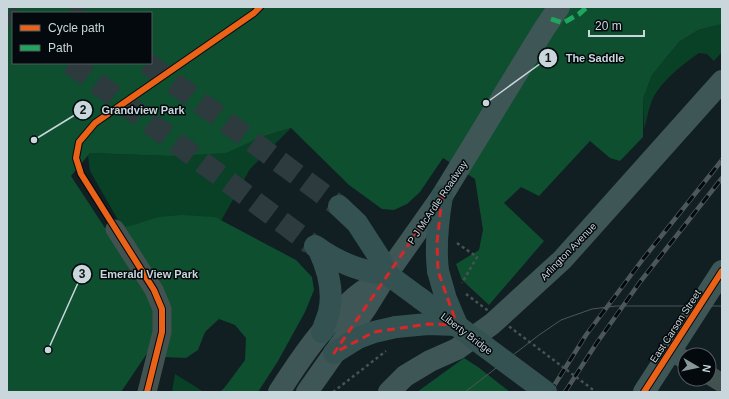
<svg xmlns="http://www.w3.org/2000/svg" width="729" height="399" viewBox="0 0 729 399" font-family="Helvetica,sans-serif">
	<style>
		.green { fill: #094126 }
		.forest { fill: #0e4f30; fill-rule: evenodd }
		.lines { fill: none; stroke-linecap: round; stroke-linejoin: round }
		.highway-tunnel { stroke: #2d3a3e; stroke-width: 22; stroke-dasharray: 22 11; stroke-linecap: butt }
		.path { stroke: #465353; stroke-width: 2.5; stroke-dasharray: 3 3; stroke-linecap: butt }
		.minor { stroke: #425251; stroke-width: 19 }
		.major { stroke: #3e5756; stroke-width: 22 }
		.highway { stroke: #355252; stroke-width: 22 }
		.tram { stroke: #4b5758; stroke-width: 1 }
		.rail-casing { stroke: #4b5758; stroke-width: 4.5 }
		.rail { stroke: #03090c; stroke-width: 3; stroke-dasharray: 9; stroke-linecap: butt }
		.path-bridge { stroke: #465353; stroke-width: 2.5; stroke-dasharray: 3 3; stroke-linecap: butt }
		.highway-bridge { stroke: #355252; stroke-width: 22 }
		.quiet { stroke: #20a55d; stroke-width: 5; stroke-dasharray: 10 5; stroke-linecap: butt }
		.cycleway-casing { stroke: #03090c; stroke-width: 8 }
		.cycleway { stroke: #ea6118; stroke-width: 6 }
		.marked { fill: none; stroke: #d62828; stroke-width: 3; stroke-dasharray: 8 5; stroke-linejoin: round }
		.labels { text-anchor: middle; stroke-width: 3; stroke-linejoin: round; paint-order: stroke }
		.street-label { font-size: 10px; fill: #c9d6db; stroke: #03090c }
		.leader { fill: none; stroke: #c9d6db; stroke-width: 1.5 }
		.callout-dot { fill: #c9d6db; stroke: #03090c; stroke-width: 1.5 }
		.mark-label { font-size: 12px; text-anchor: middle; font-weight: bold; fill: #111 }
		.callout-label { font-size: 11px; text-anchor: middle; font-weight: bold; fill: #c9d6db; stroke: #03090c; stroke-width: 3; stroke-linejoin: round; paint-order: stroke }
	</style>
	<rect width="100%" height="100%" fill="#111e22"/>
	<g class="green">
		<path d="M 722,24 L 722,52 L 714,61 L 707,54 L 699,53 C 683,64 664,79 654,96 C 649,106 647,119 644,129 L 643,99 L 652,75 L 679,42 L 698,30 Z"/>
		<path d="M 291,128 L 250,169 L 221,221 L 215,217 L 122,227 L 90,171 L 88,156 L 90,153 L 169,156 L 261,137 Z"/>
		<path d="M 175,374 L 204,392 L 172,392 Z"/>
	</g>
	<g class="forest">
		<path d="M 7,7 L 722,7 L 722,24 L 698,30 L 679,42 L 652,75 L 643,99 L 643,137 L 620,161 L 610,158 L 590,141 L 539,196 L 521,187 L 504,203 L 544,241 L 489,305 L 462,280 L 456,264 L 479,250 L 483,230 L 475,179 L 443,158 L 420,192 L 407,204 L 394,210 L 382,209 L 349,185 L 291,128 L 261,137 L 226,153 L 169,156 L 90,153 L 71,176 L 105,228 L 130,226 L 159,217 L 182,215 L 215,217 L 296,260 L 312,277 L 314,290 L 305,312 L 278,361 L 258,392 L 220,392 L 225,387 L 245,360 L 246,338 L 235,325 L 219,319 L 205,332 L 198,350 L 186,358 L 164,357 L 150,349 L 121,392 L 7,392 ZM 13,13 L 151,13 L 151,63 L 13,63 Z"/>
		<path d="M 464,358 L 478,367 L 510,392 L 417,392 Z"/>
	</g>
	<g class="lines">
		<g class="highway-tunnel">
			<path d="M 73,7 L 81,13"/>
			<path d="M 7,16 L 13,20"/>
			<path d="M 70,63 L 311,244"/>
			<path d="M 147,63 L 339,206"/>
		</g>
		<g class="path">
			<path d="M 457,243 L 477,257 L 462,283"/>
			<path d="M 333,392 L 386,351"/>
		</g>
		<g class="minor">
			<path d="M 115,229 L 154,290 L 162,309 L 162,332 L 147,392"/>
			<path d="M 671,351 L 685,360"/>
			<path d="M 709,375 L 722,383"/>
		</g>
		<g class="major">
			<path d="M 279,392 C 300,359 324,324 354,298 C 361,292 369,287 376,282"/>
			<path d="M 307,392 L 366,308 L 387,274 L 442,196 L 544,29 L 559,7"/>
			<path d="M 389,392 L 405,376 L 430,361 L 457,349 L 492,324 L 562,260 L 722,81"/>
			<path d="M 644,392 L 722,271"/>
		</g>
		<g class="highway">
			<path d="M 339,206 L 357,223 L 379,257 L 387,274 L 421,299"/>
			<path d="M 315,246 C 337,262 360,272 387,274"/>
			<path d="M 318,248 C 327,267 334,291 329,312 C 327,319 324,326 322,332"/>
			<path d="M 438,271 C 435,246 438,220 442,196"/>
			<path d="M 334,353 L 358,338 L 374,332 L 396,327"/>
		</g>
		<path class="tram" d="M 465,392 L 539,335 L 561,320 L 592,309 L 616,306 L 722,306"/>
		<defs>
			<g id="rail">
				<path d="M 550,392 L 586,335 L 643,259 L 722,160"/>
				<path d="M 565,392 L 596,344 L 640,282 L 722,178"/>
			</g>
		</defs>
		<use href="#rail" class="rail-casing"/>
		<use href="#rail" class="rail"/>
		<path class="path-bridge" d="M 466,294 L 596,392"/>
		<g class="highway-bridge">
			<path d="M 438,271 L 446,299 L 457,325"/>
			<path d="M 421,299 L 546,392"/>
			<path d="M 396,327 L 428,324 L 457,325"/>
		</g>
		<path class="quiet" d="M 551,19 L 563,23 L 579,14 L 587,7"/>
		<defs>
			<g id="cycleway">
				<path d="M 147,392 L 162,332 L 162,309 L 154,290 L 81,174 L 76,158 L 79,142 L 95,123 L 254,13 L 260,7"/>
				<path d="M 644,392 L 722,271"/>
			</g>
		</defs>
		<use href="#cycleway" class="cycleway-casing"/>
		<use href="#cycleway" class="cycleway"/>
	</g>
	<path class="marked" d="M 442,196 L 437,243 L 438,271 L 457,325 L 428,324 L 374,332 L 334,353 Z"/>
	<g class="labels">
		<g class="street-label">
			<text transform="translate(437 202) rotate(-56)" y="4">P J McArdle Roadway</text>
			<text transform="translate(568 251) rotate(-46)" y="4">Arlington Avenue</text>
			<text transform="translate(675 326) rotate(-57)" y="4">East Carson Street</text>
			<text transform="translate(467 333) rotate(37)" y="4">Liberty Bridge</text>
		</g>
	</g>
	<path class="leader" d="M486 103L548 58M34 140L83 110M48 350L82 274"/>
	<g class="callout-dot">
		<circle cx="486" cy="103" r="4"/>
		<circle cx="34" cy="140" r="4"/>
		<circle cx="48" cy="350" r="4"/>
		<circle cx="548" cy="58" r="10"/>
		<circle cx="83" cy="110" r="10"/>
		<circle cx="82" cy="274" r="10"/>
	</g>
	<g class="mark-label">
		<text x="548" y="62">1</text>
		<text x="83" y="114">2</text>
		<text x="82" y="278">3</text>
	</g>
	<g class="callout-label">
		<text x="595" y="62">The Saddle</text>
		<text x="143" y="114">Grandview Park</text>
		<text x="149" y="278">Emerald View Park</text>
	</g>
	<rect width="729" height="399" fill="none" stroke="#c9d6db" stroke-width="16"/>
	<rect x="12" y="12" width="140" height="52" fill="#03090c" stroke="#525b5f"/>
	<rect x="20" y="25" width="20" height="6" fill="#ea6118" stroke="#525b5f"/>
	<text x="48" y="32" font-size="12" fill="#c9d6db">Cycle path</text>
	<rect x="20" y="45" width="20" height="6" fill="#20a55d" stroke="#525b5f"/>
	<text x="48" y="52" font-size="12" fill="#c9d6db">Path</text>
	<g transform="translate(697 367) rotate(99)"><circle r="19" fill="#03090c" stroke="#525b5f"/>
	<path d="M0-3L7 15L0 10L-7 15Z" fill="#89969a"/>
	<text y="-6" font-size="11" font-weight="bold" text-anchor="middle" fill="#c9d6db">N</text>
	</g>
	<path d="M589 30v6h55v-6" fill="none" stroke="#c9d6db" stroke-width="2"/>
	<text x="595" y="30" font-size="12" fill="#c9d6db" stroke="#03090c" stroke-width="3" paint-order="stroke">20 m</text>
</svg>
